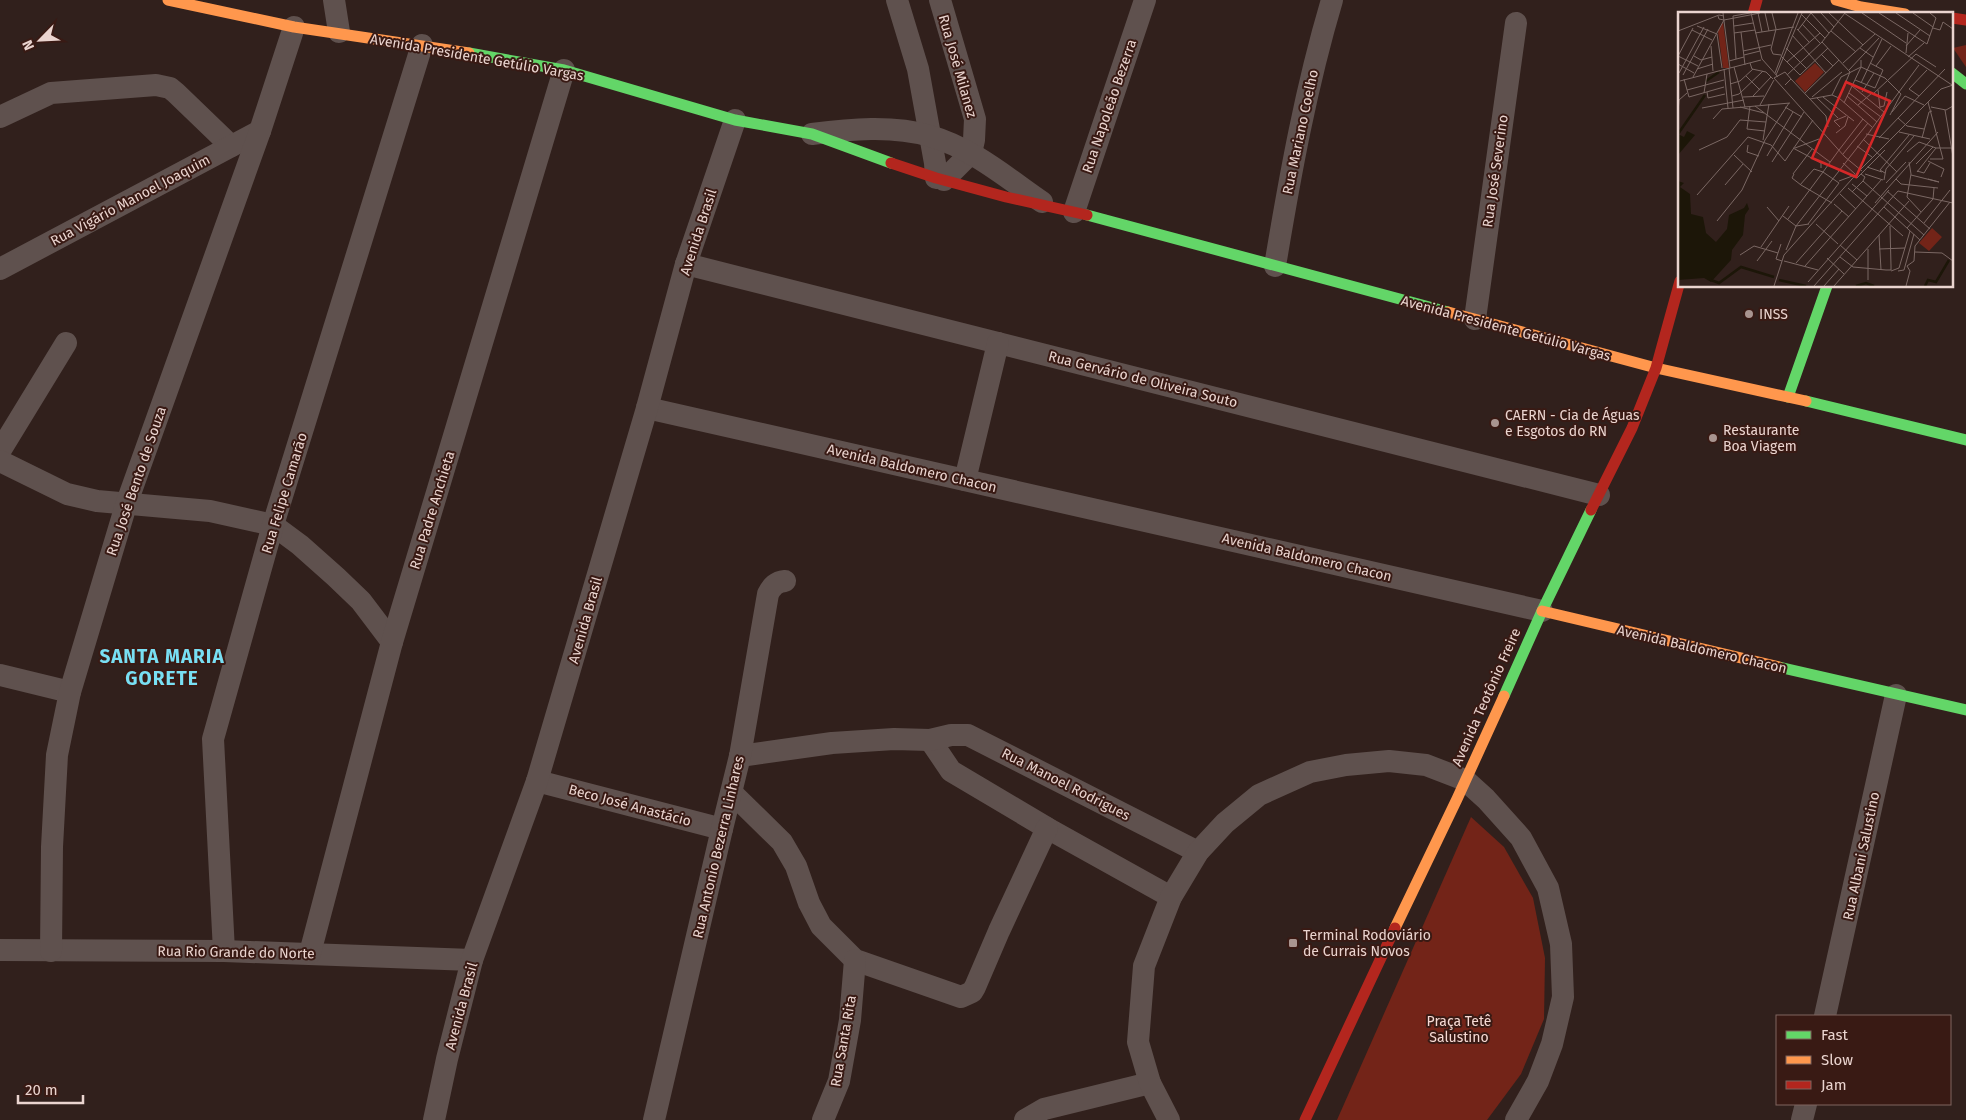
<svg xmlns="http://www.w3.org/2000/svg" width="1966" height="1120" viewBox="0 0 1966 1120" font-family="'Fira Sans',sans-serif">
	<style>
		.green { fill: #732418 }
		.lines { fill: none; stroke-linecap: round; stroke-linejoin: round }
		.street { stroke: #5f514e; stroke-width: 22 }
		.fast { stroke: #63d668; stroke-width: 11 }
		.slow { stroke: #ff974d; stroke-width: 11 }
		.jam { stroke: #b3261e; stroke-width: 11 }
		.poi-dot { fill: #a99590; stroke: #391a14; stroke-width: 2 }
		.labels { text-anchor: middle; stroke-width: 4; stroke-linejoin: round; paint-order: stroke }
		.street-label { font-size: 14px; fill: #ead4cf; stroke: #391a14 }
		.poi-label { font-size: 14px; fill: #ead4cf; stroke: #391a14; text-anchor: start }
		.park-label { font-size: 14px; fill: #f7dad4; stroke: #391a14 }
		.district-label { font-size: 19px; font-weight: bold; letter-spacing: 1px; fill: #78dff3; stroke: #391a14 }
		.inset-river { fill: none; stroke: #1c1608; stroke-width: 2.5 }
		.inset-road { fill: none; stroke: #7b6864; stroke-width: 1 }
		.view { fill: #d62828; fill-opacity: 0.15; stroke: #d62828; stroke-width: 2.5 }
		.inset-edge { fill: none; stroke: #ead4cf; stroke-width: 2.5 }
	</style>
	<rect width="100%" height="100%" fill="#31201c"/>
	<g class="green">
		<path d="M 1966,45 L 1966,67 L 1953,48 Z"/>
		<path d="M 1471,817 L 1504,847 L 1533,898 L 1545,958 L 1544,1019 L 1521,1074 L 1487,1120 L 1337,1120 Z"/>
	</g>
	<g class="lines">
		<g class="street">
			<path d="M 334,0 L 339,32"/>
			<path d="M 897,0 L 918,69 L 935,163 L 936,178"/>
			<path d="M 940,0 L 975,119 L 974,140 L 971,153 L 944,180"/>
			<path d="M 0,117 L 51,93 L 156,85 L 170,88 L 176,93 L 231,146"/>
			<path d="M 812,134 C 850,129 893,125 930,136 C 972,148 1007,178 1042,202"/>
			<path d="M 1074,212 L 1145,0"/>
			<path d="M 686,264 L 1599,495"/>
			<path d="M 1275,266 C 1290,176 1306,87 1332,0"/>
			<path d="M 0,269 L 260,131"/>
			<path d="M 1475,319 L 1516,23"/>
			<path d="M 647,408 L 1542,611"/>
			<path d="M 0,451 L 66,343"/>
			<path d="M 0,461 L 67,494 L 97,501 L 210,511 L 273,525 L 300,545 L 336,577 L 361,601 L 392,642"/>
			<path d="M 965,480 L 998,343"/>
			<path d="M 0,675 L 70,692"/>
			<path d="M 930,740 L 951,771 L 1047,828 L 1171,897"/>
			<path d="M 740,756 L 832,743 L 894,739 L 930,740 L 951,735 L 968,735 L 1198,852"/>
			<path d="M 537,781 L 722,829"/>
			<path d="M 732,793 L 782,842 L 796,866 L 809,903 L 821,926 L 855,960 L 961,997 L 972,992 L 975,987 L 999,931 L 1047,828"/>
			<path d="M 0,950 L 224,951 L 472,960"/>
			<path d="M 51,951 L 52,847 L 57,755 L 70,692 L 126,505 L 260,131 L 294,27"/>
			<path d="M 224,951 L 213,739 L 273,525 L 422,45"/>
			<path d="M 310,953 L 392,642 L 564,70"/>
			<path d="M 1825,1016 L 1896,695"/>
			<path d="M 434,1120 L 447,1059 L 472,960 L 537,781 L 647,408 L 686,264 L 735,120"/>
			<path d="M 654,1120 L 722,829 L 740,756 L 768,594 C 772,586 776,582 785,581"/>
			<path d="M 823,1120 L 839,1081 L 850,1020 L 855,960"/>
			<path d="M 1025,1120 L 1044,1109 L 1150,1083"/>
			<path d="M 1169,1120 L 1150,1083 L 1138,1042 L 1144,966 L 1171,897 L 1198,852 L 1225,823 L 1259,795 L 1310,772 L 1346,765 L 1389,761 L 1426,765 L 1465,780 L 1486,799 L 1521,838 L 1548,888 L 1561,944 L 1563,997 L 1552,1044 L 1538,1081 L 1516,1120"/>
			<path d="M 1802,1120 L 1806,1104"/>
		</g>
		<g class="fast">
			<path d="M 469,53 L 564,70 L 735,120 L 812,134 L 891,163"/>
			<path d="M 1952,73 L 1966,84"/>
			<path d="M 1087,215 L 1448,312"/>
			<path d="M 1788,397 L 1827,286"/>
			<path d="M 1806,401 L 1966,440"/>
			<path d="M 1779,667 L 1966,710"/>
			<path d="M 1504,696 L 1542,611 L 1591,510"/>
		</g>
		<g class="slow">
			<path d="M 168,0 L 294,27 L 469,53"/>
			<path d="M 1836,0 L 1861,7 L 1905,14"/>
			<path d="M 1448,312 L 1656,368 L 1806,401"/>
			<path d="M 1542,611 L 1779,667"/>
			<path d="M 1395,928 L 1457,799 L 1504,696"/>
		</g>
		<g class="jam">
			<path d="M 1753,14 L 1757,0"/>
			<path d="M 1952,18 L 1966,20"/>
			<path d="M 891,163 L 936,178 L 1006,197 L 1087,215"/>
			<path d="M 1591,510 L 1632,428 L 1656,368 L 1680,281"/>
			<path d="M 1305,1120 L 1395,928"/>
		</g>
	</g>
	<g class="poi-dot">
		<circle cx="1749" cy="314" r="5"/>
		<circle cx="1495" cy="423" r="5"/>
		<circle cx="1713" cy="438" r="5"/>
		<rect x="1288" y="938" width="10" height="10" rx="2.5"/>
	</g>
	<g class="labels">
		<g class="street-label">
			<text transform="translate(477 57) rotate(10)" y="5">Avenida Presidente Getúlio Vargas</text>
			<text transform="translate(958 66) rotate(74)" y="5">Rua José Milanez</text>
			<text transform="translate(1109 106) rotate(-71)" y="5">Rua Napoleão Bezerra</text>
			<text transform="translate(1300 132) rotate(-78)" y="5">Rua Mariano Coelho</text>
			<text transform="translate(1495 171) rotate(-82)" y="5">Rua José Severino</text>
			<text transform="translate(130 200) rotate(-28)" y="5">Rua Vigário Manoel Joaquim</text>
			<text transform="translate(698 232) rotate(-72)" y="5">Avenida Brasil</text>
			<text transform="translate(1506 328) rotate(15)" y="5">Avenida Presidente Getúlio Vargas</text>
			<text transform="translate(1143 379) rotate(14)" y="5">Rua Gervário de Oliveira Souto</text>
			<text transform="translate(912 468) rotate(13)" y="5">Avenida Baldomero Chacon</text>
			<text transform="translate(136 481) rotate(-71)" y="5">Rua José Bento de Souza</text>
			<text transform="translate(284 493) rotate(-73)" y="5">Rua Felipe Camarão</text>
			<text transform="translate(432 510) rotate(-73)" y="5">Rua Padre Anchieta</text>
			<text transform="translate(1307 557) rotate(13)" y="5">Avenida Baldomero Chacon</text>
			<text transform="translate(585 620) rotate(-74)" y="5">Avenida Brasil</text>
			<text transform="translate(1702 649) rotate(13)" y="5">Avenida Baldomero Chacon</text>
			<text transform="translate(1486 697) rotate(-66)" y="5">Avenida Teotônio Freire</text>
			<text transform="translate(1066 784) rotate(27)" y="5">Rua Manoel Rodrigues</text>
			<text transform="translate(630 805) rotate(15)" y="5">Beco José Anastácio</text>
			<text transform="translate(718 847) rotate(-77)" y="5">Rua Antonio Bezerra Linhares</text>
			<text transform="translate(1861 856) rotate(-78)" y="5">Rua Albani Salustino</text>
			<text transform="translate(236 952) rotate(1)" y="5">Rua Rio Grande do Norte</text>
			<text transform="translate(461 1006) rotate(-75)" y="5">Avenida Brasil</text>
			<text transform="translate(843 1041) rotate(-80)" y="5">Rua Santa Rita</text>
		</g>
		<g class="poi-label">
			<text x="1759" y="319">INSS</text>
			<text x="1505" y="420">CAERN - Cia de Águas<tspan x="1505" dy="16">e Esgotos do RN</tspan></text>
			<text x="1723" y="435">Restaurante<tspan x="1723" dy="16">Boa Viagem</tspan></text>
			<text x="1303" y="940">Terminal Rodoviário<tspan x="1303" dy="16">de Currais Novos</tspan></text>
		</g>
		<g class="park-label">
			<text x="1459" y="1026">Praça Tetê<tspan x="1459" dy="16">Salustino</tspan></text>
		</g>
		<g class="district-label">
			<text x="162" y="663">SANTA MARIA<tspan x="162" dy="22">GORETE</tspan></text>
		</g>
	</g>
	<g transform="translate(1678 12)">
		<rect width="275" height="275" fill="#31201c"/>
		<path d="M 45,10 L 51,56 L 45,56 L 40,19 ZM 137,51 L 146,60 L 127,80 L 117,69 ZM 254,216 L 264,225 L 251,239 L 241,231 Z" fill="#732418"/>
		<path d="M 9,119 L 17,123 L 0,143 L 0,122 L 6,125 ZM 0,169 L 6,171 L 2,175 L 12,182 L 13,202 L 25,205 L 28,221 L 38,230 L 49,217 L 51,203 L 66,196 L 69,191 L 71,197 L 67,203 L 65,223 L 54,238 L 53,248 L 33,270 L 26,266 L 0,268 Z" fill="#1c1608"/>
		<path class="inset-river" d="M 28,69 L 41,60M 0,122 L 27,83M 33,268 L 41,271 L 63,255 L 96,265M 101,268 L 128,274M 178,274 L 188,271 L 196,274M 247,274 L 250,268 L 258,270 L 271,248"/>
		<path class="inset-road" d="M 45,1 L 52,56M 73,1 L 84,47 L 100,65M 80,1 L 84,20M 87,1 L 91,19M 94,1 L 98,17 L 93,37 L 95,42 L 103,43M 133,1 L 151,21M 143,1 L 156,15M 151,1 L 185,33M 166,1 L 274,73M 184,1 L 228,31M 201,1 L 249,32 L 258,6 L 252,1M 218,1 L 252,24M 235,1 L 255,15M 123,2 L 147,26M 40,4 L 41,7 L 46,8 L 82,1M 55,4 L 58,47M 55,4 L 72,1M 124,12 L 142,31M 19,14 L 39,22 L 44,56M 56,14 L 75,11M 255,16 L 262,18 L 265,10 L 275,17M 119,17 L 131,30M 14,18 L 34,28M 120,18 L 133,1M 0,19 L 41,3 L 46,4M 153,19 L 178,40M 63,20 L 67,53M 56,21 L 77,18M 77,21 L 116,15M 114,23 L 148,61M 144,30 L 172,60 L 161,86M 33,34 L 35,59M 228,34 L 242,18M 108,36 L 129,57M 182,36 L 195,45M 65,39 L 93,33M 228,41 L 230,21M 143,42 L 155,54M 66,43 L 82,39M 0,44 L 15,16M 0,44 L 20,54M 16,44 L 23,48 L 34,45M 103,44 L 122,63 L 150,36M 230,45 L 246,31M 51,49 L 66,45M 109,50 L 142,21M 72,51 L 74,57 L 88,60 L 95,67M 165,51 L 197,22M 192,51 L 205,58 L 197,76M 0,52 L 16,61M 198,54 L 213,34M 56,55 L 67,95M 51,56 L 55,96M 19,57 L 35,52M 46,57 L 50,96M 171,58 L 201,26M 1,61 L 26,15M 97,61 L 120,1M 5,63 L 30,17M 98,63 L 124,1M 109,63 L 144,30 L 167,1M 68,64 L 82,78M 15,65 L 46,8M 96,66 L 167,145 L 184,159M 96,66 L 107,60 L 113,67 L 107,73M 6,67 L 11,85 L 46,75M 113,67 L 148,104 L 150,115M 177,68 L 197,76M 2,69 L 83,48M 183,71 L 204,27M 52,72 L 62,69 L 75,57M 174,74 L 206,100M 9,78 L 46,68M 200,78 L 202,96M 29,80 L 30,86 L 47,82M 184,80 L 196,61M 26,81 L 29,62M 127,81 L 161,48M 171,81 L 203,105M 195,82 L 238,42 L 258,55M 154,83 L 163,65 L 183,55 L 207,66 L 223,82 L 212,103M 54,84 L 61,82 L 85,59M 75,84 L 93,65M 169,84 L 199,110M 241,84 L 231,77 L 249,58M 65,85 L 86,84M 134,85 L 164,60M 145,85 L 176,109M 139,86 L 160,106M 132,87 L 154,83 L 161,86 L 194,115M 250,90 L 265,147 L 252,147M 166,91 L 183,55 L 183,48M 82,93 L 96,68M 180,93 L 194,81M 72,94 L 69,117 L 87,119M 77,94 L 152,150M 62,95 L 86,101M 107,95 L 124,105M 202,95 L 206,94 L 209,80M 253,95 L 268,98 L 275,94M 24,96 L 66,88M 267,98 L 275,145M 214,100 L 227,84 L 246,93M 0,101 L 1,88 L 9,81M 220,106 L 229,114 L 246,117M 35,107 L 44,97 L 112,91M 162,115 L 156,109 L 168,104M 192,119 L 241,53M 221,120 L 252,127M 158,121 L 167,114 L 170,105M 188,122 L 211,127M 201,126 L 267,57M 244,126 L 251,100 L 254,99M 185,127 L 219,160M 85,128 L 91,92M 70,133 L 69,140 L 81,144M 179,134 L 194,145M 115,136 L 143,151 L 143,156M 117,136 L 141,127M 21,138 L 49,125 L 62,108 L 88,110M 161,138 L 185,107M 229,140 L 241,130 L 258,136 L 273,136M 165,142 L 190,111M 56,143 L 74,160M 89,144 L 115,100M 250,149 L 266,157 L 263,165M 94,150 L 126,100M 231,150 L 233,162 L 229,185 L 243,200M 165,151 L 177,162M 238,152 L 255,135M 189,155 L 204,160M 239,159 L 246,161 L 252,151M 239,160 L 258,136M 207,161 L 202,158 L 231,123M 115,162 L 134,137M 116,162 L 114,166 L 123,173 L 154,191M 183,162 L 187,165 L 185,169 L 246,223M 187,162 L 205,168M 233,163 L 261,170 L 250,167M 179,166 L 207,138M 218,167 L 223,172 L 260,176M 206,168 L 208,157 L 236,124M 161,169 L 177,163M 161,171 L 145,160 L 161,138M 208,171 L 228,150M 174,172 L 189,184M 47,173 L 65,152M 170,176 L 225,224M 209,177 L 260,120M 209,179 L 252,217M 220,179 L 275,191M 174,180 L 185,169M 162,182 L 178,197M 19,183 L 70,125 L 93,133 L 107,149 L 135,108M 197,191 L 209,177M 156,192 L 171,205M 89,195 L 101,209M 206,195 L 242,228M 105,204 L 118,214 L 131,212M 110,207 L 145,160 L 136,157 L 122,173M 39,209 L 64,178 L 87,128 L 111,91M 246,211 L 272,178M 130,212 L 161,171M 138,212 L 160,232M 212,214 L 213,254M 229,216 L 255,187 L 256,176M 201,223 L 203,258M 103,232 L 98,247 L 104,249M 162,233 L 179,248M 83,235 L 111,194M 190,237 L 190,268M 201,237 L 227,236M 108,238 L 118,214 L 193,118M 237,240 L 264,241 L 275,249M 62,243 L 76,234 L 100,241M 162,245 L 175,255 L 208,258 L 213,258 L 213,254M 149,246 L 166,262M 79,249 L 94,229M 106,249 L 140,258M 118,251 L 164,199M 127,254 L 204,167M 229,254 L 236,249 L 237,234 L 272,190M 213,259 L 221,256 L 232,219M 220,259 L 226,258 L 236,222M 130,270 L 211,178M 96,274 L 106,243 L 182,158 L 263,77 L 275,73M 136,274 L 220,179M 146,274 L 161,257M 156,274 L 231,189M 228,274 L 232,259 L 229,254"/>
		<path class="view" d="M 168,70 L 212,89 L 178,165 L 134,146 Z"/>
		<rect width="275" height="275" class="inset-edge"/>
	</g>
	<rect x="1776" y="1015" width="175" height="90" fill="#391a14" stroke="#80645f"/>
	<rect x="1786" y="1031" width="25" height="8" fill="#63d668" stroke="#80645f"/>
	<text x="1821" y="1040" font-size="15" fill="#ead4cf">Fast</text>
	<rect x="1786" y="1056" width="25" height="8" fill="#ff974d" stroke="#80645f"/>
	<text x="1821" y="1065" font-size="15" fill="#ead4cf">Slow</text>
	<rect x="1786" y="1081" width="25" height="8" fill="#b3261e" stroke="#80645f"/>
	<text x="1821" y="1090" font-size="15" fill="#ead4cf">Jam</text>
	<g transform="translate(40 40) rotate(246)" stroke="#391a14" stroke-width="4" paint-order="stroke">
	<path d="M0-4L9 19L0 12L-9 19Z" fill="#ead4cf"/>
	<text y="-8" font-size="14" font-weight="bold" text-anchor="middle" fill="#ead4cf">N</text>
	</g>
	<path d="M18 1095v8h65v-8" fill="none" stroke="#ead4cf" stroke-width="2.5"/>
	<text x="25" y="1095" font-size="15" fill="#ead4cf" stroke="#391a14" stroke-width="4" paint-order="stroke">20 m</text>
</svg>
